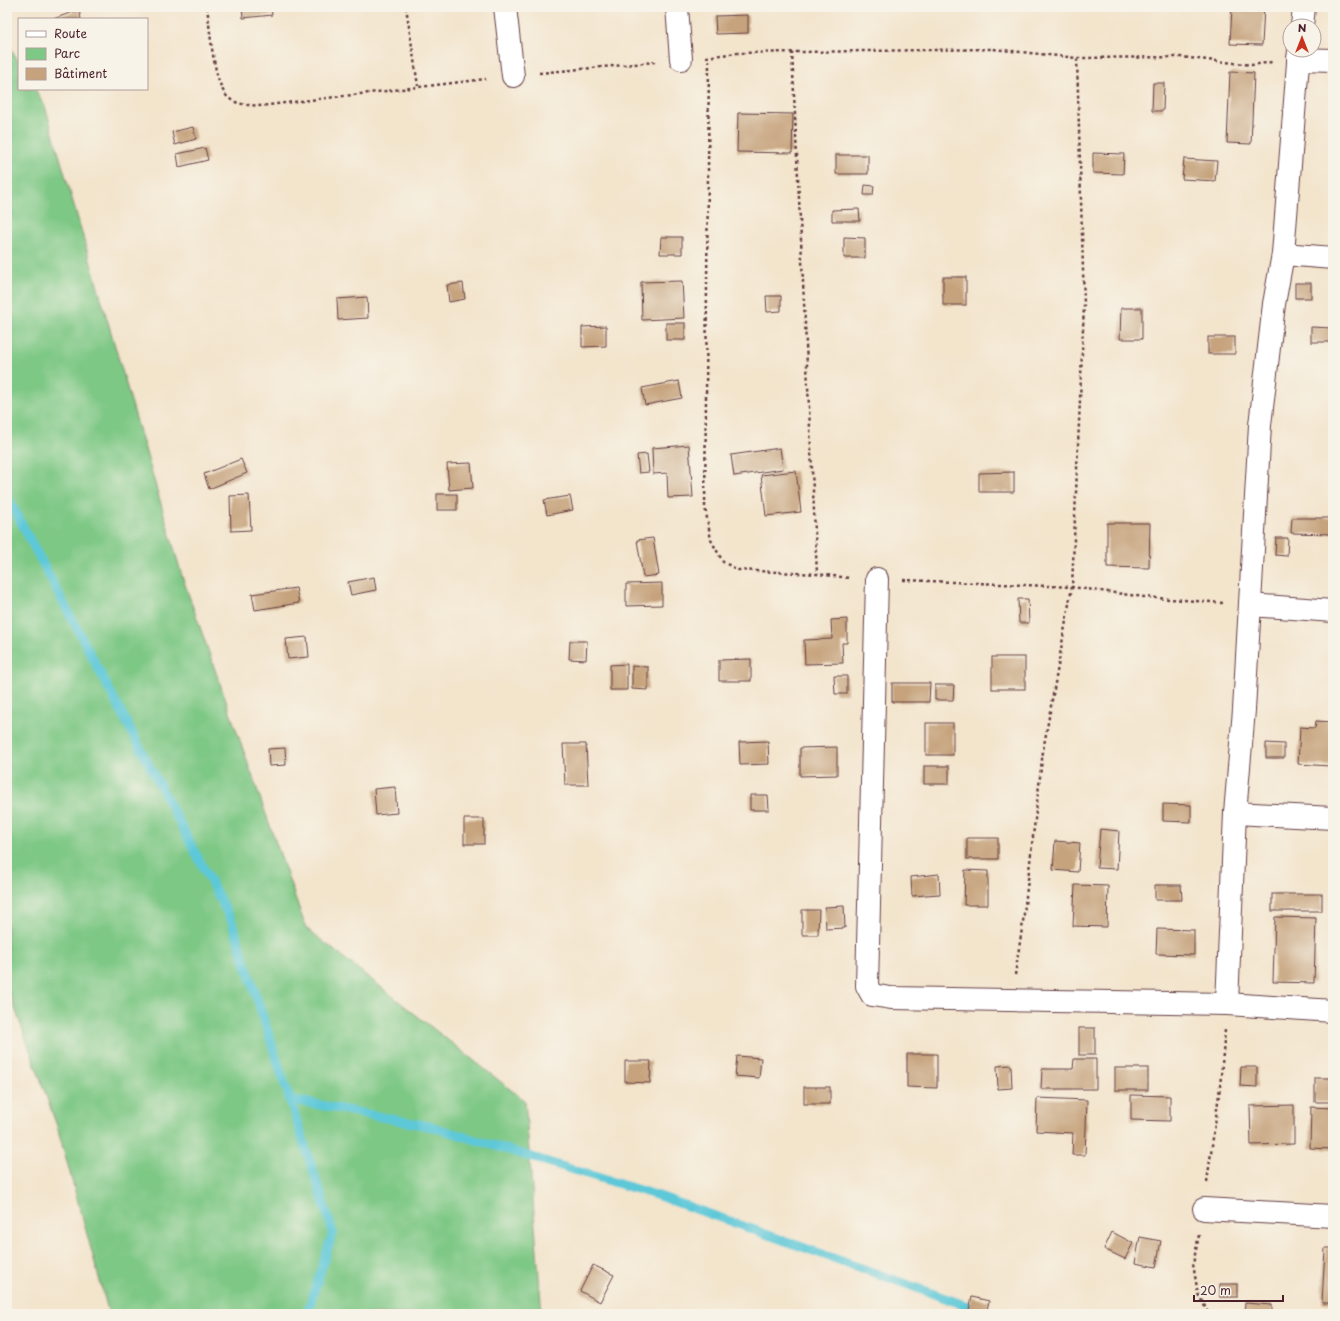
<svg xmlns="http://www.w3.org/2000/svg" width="1340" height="1321" viewBox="0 0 1340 1321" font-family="'Playpen Sans',sans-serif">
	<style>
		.green { fill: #7ec885; stroke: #647458 }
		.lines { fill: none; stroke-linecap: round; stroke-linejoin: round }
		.stream { stroke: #5dc8d8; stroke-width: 9 }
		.building { fill: #c6a37d }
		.street-casing { stroke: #633d43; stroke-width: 24 }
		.path { stroke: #633d43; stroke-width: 2.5; stroke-dasharray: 3 3; stroke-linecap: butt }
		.street { stroke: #fff; stroke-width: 22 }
	</style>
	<rect width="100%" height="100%" fill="#f7f3e8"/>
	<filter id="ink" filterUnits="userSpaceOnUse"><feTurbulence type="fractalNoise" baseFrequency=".025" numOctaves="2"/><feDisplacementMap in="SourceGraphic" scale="8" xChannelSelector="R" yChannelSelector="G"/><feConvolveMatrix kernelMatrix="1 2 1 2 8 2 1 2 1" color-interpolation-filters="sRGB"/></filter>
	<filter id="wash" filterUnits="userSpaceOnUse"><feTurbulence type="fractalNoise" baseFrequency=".012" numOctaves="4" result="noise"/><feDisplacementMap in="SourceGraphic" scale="16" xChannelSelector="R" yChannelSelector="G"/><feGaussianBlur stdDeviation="0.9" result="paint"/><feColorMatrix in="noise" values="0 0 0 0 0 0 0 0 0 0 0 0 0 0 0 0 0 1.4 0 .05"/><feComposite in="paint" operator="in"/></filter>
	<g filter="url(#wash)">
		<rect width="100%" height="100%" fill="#f3e4cc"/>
		<path class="green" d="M 7,42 L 19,62 L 19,89 L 35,89 L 45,106 L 182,576 L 306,928 L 525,1101 L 542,1314 L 109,1314 L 57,1126 L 7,986 Z"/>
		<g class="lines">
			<g class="stream">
				<path d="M 7,496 L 232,922 L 333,1232 L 307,1314"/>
				<path d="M 289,1099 L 433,1127 L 659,1196 L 990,1314"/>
			</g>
		</g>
		<g id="blocks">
			<g class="building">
				<path d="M 242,7 L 271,7 L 272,15 L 243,18 Z"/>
				<path d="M 1232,7 L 1264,7 L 1262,45 L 1230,44 Z"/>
				<path d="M 79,10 L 81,19 L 53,19 Z"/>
				<path d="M 748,15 L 748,33 L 716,34 L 715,16 Z"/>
				<path d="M 1230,72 L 1254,73 L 1251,144 L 1227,143 Z"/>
				<path d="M 1153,83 L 1164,83 L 1163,111 L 1152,111 Z"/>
				<path d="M 738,113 L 793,114 L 792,153 L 737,152 Z"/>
				<path d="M 193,127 L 196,139 L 175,145 L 172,132 Z"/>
				<path d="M 205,148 L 208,160 L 179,167 L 177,154 Z"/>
				<path d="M 1093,153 L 1124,154 L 1123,174 L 1093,173 Z"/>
				<rect x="836" y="155" width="32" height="19"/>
				<path d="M 1184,159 L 1217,161 L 1215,181 L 1182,179 Z"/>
				<path d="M 865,185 L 874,186 L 873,195 L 864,195 Z"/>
				<path d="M 859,209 L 860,221 L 832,221 L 832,210 Z"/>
				<path d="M 661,237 L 682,237 L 682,254 L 660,254 Z"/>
				<path d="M 844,237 L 865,238 L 865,258 L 844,258 Z"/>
				<rect x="943" y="277" width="23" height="28"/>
				<path d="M 682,281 L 684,318 L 642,320 L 641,282 Z"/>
				<path d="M 463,283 L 465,299 L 449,302 L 447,285 Z"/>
				<rect x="1295" y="283" width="16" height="15"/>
				<path d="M 766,296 L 781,296 L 781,311 L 767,312 Z"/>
				<path d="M 367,297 L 368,318 L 338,320 L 337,299 Z"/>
				<path d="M 1121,308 L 1142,308 L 1142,339 L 1120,339 Z"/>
				<rect x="666" y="323" width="19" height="17"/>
				<path d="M 606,326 L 606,346 L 582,347 L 582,327 Z"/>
				<path d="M 1311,327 L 1333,328 L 1333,342 L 1311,342 Z"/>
				<rect x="1208" y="337" width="27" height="17"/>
				<path d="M 679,381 L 682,398 L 645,405 L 642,388 Z"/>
				<path d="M 689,445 L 693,497 L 668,498 L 667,473 L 653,474 L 652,448 Z"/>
				<path d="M 780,448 L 783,469 L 734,476 L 731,455 Z"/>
				<path d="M 647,454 L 649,472 L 639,473 L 637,455 Z"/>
				<path d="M 241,459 L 247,473 L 209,489 L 204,474 Z"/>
				<path d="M 471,463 L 473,488 L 449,490 L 447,464 Z"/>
				<path d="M 796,471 L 801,512 L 766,516 L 761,475 Z"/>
				<path d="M 1014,472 L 1014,492 L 979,492 L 979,473 Z"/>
				<rect x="437" y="494" width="20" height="16"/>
				<path d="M 249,495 L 251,530 L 231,531 L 230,496 Z"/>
				<path d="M 570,496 L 573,510 L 547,515 L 544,500 Z"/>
				<path d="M 1292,518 L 1333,518 L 1333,534 L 1291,533 Z"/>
				<path d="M 1107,523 L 1150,523 L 1149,568 L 1107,567 Z"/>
				<path d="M 653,538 L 659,575 L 643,577 L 637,540 Z"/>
				<path d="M 1276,538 L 1288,538 L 1287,556 L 1275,555 Z"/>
				<path d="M 374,577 L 376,590 L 351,595 L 348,582 Z"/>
				<path d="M 662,583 L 662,605 L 626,606 L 626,584 Z"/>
				<path d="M 296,588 L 299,603 L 255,610 L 252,594 Z"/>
				<path d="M 1018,599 L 1028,599 L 1029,623 L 1019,623 Z"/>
				<path d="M 847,619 L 847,643 L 842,643 L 843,663 L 805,664 L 804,640 L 832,639 L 831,620 Z"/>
				<path d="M 307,637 L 309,657 L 288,659 L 286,639 Z"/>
				<path d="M 570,641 L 587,641 L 586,660 L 569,659 Z"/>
				<rect x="992" y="657" width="33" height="32"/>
				<path d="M 751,659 L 751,681 L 719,681 L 719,660 Z"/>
				<path d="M 627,664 L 627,690 L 610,690 L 610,665 Z"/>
				<path d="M 632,666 L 648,667 L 648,690 L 632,689 Z"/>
				<path d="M 834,676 L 847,676 L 847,694 L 835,694 Z"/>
				<path d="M 892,683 L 930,683 L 929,702 L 892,702 Z"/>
				<path d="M 935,685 L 954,685 L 953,700 L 935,700 Z"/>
				<path d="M 1316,721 L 1333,722 L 1330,766 L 1298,764 L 1300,727 L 1315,728 Z"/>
				<rect x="926" y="723" width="27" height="32"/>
				<path d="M 768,741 L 769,764 L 740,765 L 739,742 Z"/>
				<path d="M 1266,743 L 1284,744 L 1284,758 L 1266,758 Z"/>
				<path d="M 563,744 L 586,744 L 588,785 L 565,785 Z"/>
				<path d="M 837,747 L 837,775 L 800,776 L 800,748 Z"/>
				<path d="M 285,748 L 286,765 L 269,766 L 268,749 Z"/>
				<rect x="924" y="766" width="25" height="18"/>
				<path d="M 395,787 L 397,813 L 376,815 L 374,789 Z"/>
				<path d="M 750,795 L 768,795 L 769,810 L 750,810 Z"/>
				<path d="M 1163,804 L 1191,805 L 1191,822 L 1163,821 Z"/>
				<rect x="464" y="819" width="20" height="25"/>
				<path d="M 1100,829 L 1119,831 L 1117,869 L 1097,868 Z"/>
				<rect x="967" y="838" width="31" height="21"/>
				<path d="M 1055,841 L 1080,843 L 1078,872 L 1053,870 Z"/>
				<path d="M 965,870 L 988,871 L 988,905 L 964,905 Z"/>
				<path d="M 939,874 L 940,894 L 912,896 L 911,877 Z"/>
				<path d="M 1075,885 L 1108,886 L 1107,927 L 1073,926 Z"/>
				<path d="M 1155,885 L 1181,885 L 1182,900 L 1155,900 Z"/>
				<rect x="1272" y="894" width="50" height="17"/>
				<path d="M 844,906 L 845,928 L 826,929 L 825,907 Z"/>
				<path d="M 802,910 L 819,910 L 818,935 L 802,935 Z"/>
				<path d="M 1275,917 L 1316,918 L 1314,983 L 1273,982 Z"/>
				<path d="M 1157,929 L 1194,930 L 1194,955 L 1156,954 Z"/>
				<rect x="1079" y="1028" width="16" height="27"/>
				<path d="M 907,1054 L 937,1054 L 937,1088 L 907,1087 Z"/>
				<path d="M 737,1056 L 761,1058 L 759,1078 L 735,1076 Z"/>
				<path d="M 1074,1059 L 1096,1059 L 1096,1089 L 1041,1089 L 1042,1069 L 1073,1069 Z"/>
				<path d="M 625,1061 L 651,1061 L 650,1083 L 625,1082 Z"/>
				<path d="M 1011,1065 L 1012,1088 L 998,1089 L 997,1066 Z"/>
				<path d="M 1241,1067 L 1257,1067 L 1257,1087 L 1240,1086 Z"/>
				<rect x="1115" y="1068" width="33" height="22"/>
				<rect x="1315" y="1078" width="18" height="24"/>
				<rect x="804" y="1087" width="26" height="17"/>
				<path d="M 1131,1095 L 1170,1096 L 1170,1121 L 1131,1120 Z"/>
				<path d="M 1037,1098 L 1087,1100 L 1085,1155 L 1072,1155 L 1073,1133 L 1036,1131 Z"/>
				<path d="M 1294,1105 L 1294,1144 L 1251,1145 L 1250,1106 Z"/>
				<path d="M 1311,1107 L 1333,1108 L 1333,1149 L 1310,1148 Z"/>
				<path d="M 1112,1232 L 1133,1243 L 1125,1259 L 1104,1249 Z"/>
				<path d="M 1140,1237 L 1161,1241 L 1156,1267 L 1135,1263 Z"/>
				<path d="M 1325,1248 L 1333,1248 L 1333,1303 L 1322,1303 Z"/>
				<path d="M 593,1265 L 614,1275 L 600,1302 L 580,1291 Z"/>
				<rect x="1220" y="1284" width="17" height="13"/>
				<path d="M 972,1297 L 989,1301 L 986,1314 L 968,1314 Z"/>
				<path d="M 1245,1303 L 1272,1305 L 1272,1314 L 1244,1314 Z"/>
			</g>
		</g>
	</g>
	<g filter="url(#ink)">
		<use href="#blocks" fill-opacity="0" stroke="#633d43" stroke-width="1"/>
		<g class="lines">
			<defs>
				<g id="street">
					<path d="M 505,7 L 513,76"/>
					<path d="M 677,7 L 681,59"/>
					<path d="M 1302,26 L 1304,7"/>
					<path d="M 1298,59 L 1333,60"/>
					<path d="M 1283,254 L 1333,258"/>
					<path d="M 877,579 L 867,986 L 872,995 L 891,998 L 1227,1004 L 1333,1011"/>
					<path d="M 1250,605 L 1333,611"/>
					<path d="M 1235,813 L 1333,818"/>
					<path d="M 1227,1004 L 1235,813 L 1244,710 L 1260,425 L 1274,304 L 1283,254 L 1299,50"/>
					<path d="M 1204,1209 L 1333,1216"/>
				</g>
			</defs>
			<use href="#street" class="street-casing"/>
			<g class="path">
				<path d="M 207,7 C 210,27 213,88 230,99 C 238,105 250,105 260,106 L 486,79"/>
				<path d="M 406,7 L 418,86"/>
				<path d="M 792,52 L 817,574"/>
				<path d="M 706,57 L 737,53 L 993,49 L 1077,58 L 1181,57 L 1252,65 L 1272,62"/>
				<path d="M 709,60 L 705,507 L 711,540 L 723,562 L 738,570 L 817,574 L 850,578"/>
				<path d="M 539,73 L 655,62"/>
				<path d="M 903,580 L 1072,587 L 1144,597 L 1223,603"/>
				<path d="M 1015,975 L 1023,922 L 1043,751 L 1072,587 L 1084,305 L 1077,58"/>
				<path d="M 1207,1182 L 1220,1087 L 1225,1030"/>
				<path d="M 1199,1235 L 1193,1264 L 1198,1294 L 1209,1314"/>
			</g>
			<use href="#street" class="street"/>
		</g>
	</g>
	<rect width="1340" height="1321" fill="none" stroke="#f7f3e8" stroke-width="24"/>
	<rect x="18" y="18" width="130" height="72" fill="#f7f3e8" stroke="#b29e9c"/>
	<rect x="26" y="31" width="20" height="6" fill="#ffffff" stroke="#b29e9c"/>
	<text x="54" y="38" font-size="12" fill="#4a1f2b">Route</text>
	<rect x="26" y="48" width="20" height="12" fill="#7ec885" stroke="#b29e9c"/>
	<text x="54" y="58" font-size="12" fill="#4a1f2b">Parc</text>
	<rect x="26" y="68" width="20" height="12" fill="#c6a37d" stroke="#b29e9c"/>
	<text x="54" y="78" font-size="12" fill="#4a1f2b">Bâtiment</text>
	<g transform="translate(1302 38)"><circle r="19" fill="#f7f3e8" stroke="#b29e9c"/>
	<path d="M0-3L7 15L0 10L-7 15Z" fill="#c8321e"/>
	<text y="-6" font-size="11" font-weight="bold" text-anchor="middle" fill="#4a1f2b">N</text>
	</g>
	<path d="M1194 1295v6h89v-6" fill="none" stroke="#4a1f2b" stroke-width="2"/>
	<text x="1200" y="1295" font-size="12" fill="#4a1f2b" stroke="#f7f3e8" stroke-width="3" paint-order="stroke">20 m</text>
</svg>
